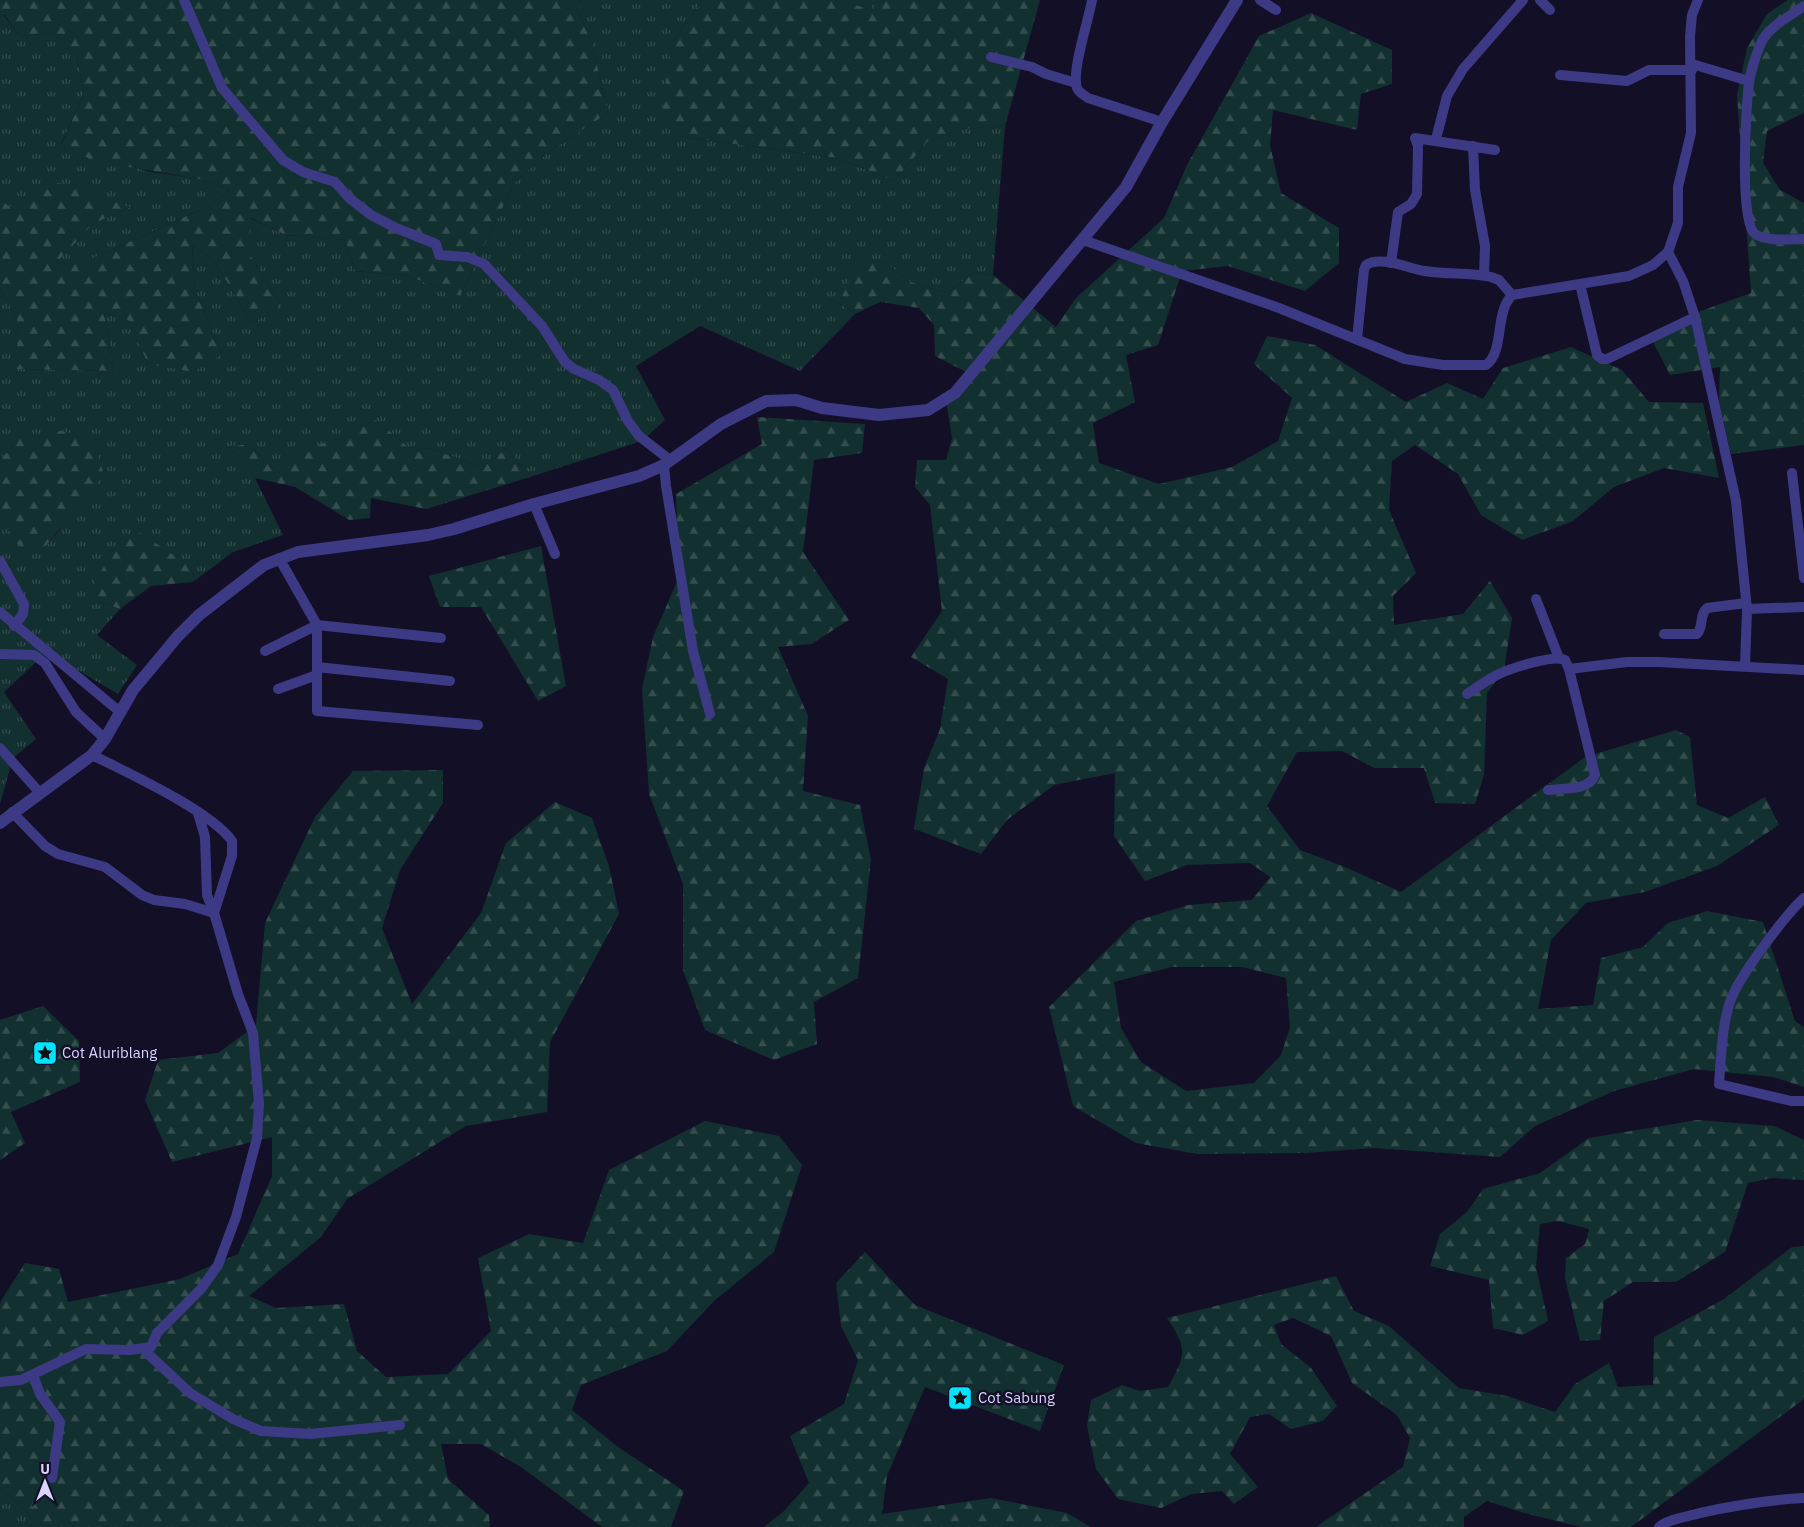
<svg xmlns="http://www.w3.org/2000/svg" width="1804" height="1527" viewBox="0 0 1804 1527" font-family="'IBM Plex Sans',sans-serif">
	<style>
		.grass { fill: url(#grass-tufts) }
		.forest { fill: url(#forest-firs); fill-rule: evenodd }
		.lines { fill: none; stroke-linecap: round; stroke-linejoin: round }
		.minor { stroke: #3d3a85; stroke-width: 10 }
		.tertiary { stroke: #3d3a85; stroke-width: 12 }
		.labels { text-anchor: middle; stroke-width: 5; stroke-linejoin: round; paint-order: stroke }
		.poi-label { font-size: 15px; fill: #d9d4ff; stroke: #130f26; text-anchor: start }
	</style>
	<defs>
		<pattern id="grass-tufts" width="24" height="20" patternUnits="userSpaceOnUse" patternTransform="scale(1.25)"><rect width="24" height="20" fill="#12302f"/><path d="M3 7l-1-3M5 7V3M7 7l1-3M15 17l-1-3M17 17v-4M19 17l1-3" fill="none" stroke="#344d4e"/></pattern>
		<pattern id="forest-firs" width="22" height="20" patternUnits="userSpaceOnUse" patternTransform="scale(1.25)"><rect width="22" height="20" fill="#12302f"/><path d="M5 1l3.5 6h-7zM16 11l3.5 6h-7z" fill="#344d4e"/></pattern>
	</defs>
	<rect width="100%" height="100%" fill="#130f26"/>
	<g class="grass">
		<path d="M 582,0 L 702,0 L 671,44 L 684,137 L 837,158 L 894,181 L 928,141 L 961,129 L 1005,126 L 993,275 L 975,272 L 947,293 L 911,282 L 884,262 L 839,303 L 855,314 L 800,371 L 700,326 L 636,366 L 665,420 L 642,441 L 530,477 L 507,448 L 483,467 L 431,449 L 408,447 L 376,420 L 339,437 L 279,473 L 247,444 L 229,447 L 255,478 L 283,535 L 233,552 L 193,582 L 194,569 L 95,600 L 120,609 L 97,635 L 137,665 L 118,694 L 47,652 L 4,692 L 36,739 L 13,758 L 0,804 L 0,517 L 7,525 L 44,548 L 62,527 L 21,437 L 0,460 L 0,289 L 17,318 L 19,369 L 115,371 L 104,313 L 128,320 L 148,364 L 222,354 L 195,290 L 192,245 L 213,259 L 252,323 L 281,306 L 249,253 L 249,218 L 286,235 L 345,240 L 355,271 L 408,276 L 460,296 L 515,182 L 550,151 L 608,113 L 592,43 L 578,12 Z"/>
		<path d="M 835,0 L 877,0 L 875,11 Z"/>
		<path d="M 3,14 L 19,36 L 53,33 L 77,56 L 84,94 L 61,144 L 146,171 L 199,179 L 230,190 L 211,205 L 85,262 L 58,261 L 93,224 L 130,207 L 18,214 L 0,199 L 0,15 Z"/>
		<path d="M 0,1487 L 43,1527 L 0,1527 Z"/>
	</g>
	<g class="forest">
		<path d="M 0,0 L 582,0 L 578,12 L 592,43 L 608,113 L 550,151 L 515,182 L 460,296 L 408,276 L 355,271 L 345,240 L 286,235 L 250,218 L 249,253 L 281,306 L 252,323 L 213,259 L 192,245 L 195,290 L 222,354 L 193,372 L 148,364 L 128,320 L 104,313 L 115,371 L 18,369 L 17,318 L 0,289 L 0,199 L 18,214 L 53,181 L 130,207 L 93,224 L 59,260 L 85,262 L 211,205 L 230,190 L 199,179 L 94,161 L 61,145 L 84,94 L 77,56 L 53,33 L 19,36 L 4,14 L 0,15 Z"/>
		<path d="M 702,0 L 835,0 L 874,10 L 877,0 L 1040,0 L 1005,126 L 961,129 L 928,141 L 894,181 L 837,158 L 684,137 L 662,113 L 671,44 Z"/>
		<path d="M 1788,0 L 1804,0 L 1804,113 L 1767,131 L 1763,163 L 1780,190 L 1804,203 L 1804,445 L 1731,454 L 1719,402 L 1720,367 L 1670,375 L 1650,336 L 1698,312 L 1751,293 L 1737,95 L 1747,48 L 1767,14 Z"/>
		<path d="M 1311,13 L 1392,50 L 1392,84 L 1361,94 L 1357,130 L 1273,110 L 1270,145 L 1281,193 L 1339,228 L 1339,263 L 1305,291 L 1228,266 L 1182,271 L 1158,345 L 1126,355 L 1135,402 L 1093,423 L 1099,463 L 1159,484 L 1232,467 L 1278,441 L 1292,398 L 1254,364 L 1267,336 L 1315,345 L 1406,402 L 1447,383 L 1483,399 L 1503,368 L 1571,347 L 1622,370 L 1649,402 L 1703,403 L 1719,478 L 1664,468 L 1614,487 L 1573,521 L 1522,540 L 1481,515 L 1458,474 L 1415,445 L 1392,461 L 1389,510 L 1416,573 L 1393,596 L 1394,625 L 1463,614 L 1490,581 L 1512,618 L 1504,670 L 1487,693 L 1484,775 L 1475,804 L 1435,803 L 1424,768 L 1374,768 L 1342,751 L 1297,752 L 1267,806 L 1300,850 L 1345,867 L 1401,892 L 1585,757 L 1676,730 L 1690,737 L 1697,805 L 1728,818 L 1765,797 L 1779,825 L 1717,866 L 1645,892 L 1586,903 L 1551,940 L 1538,1009 L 1593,1005 L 1601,958 L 1643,947 L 1668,923 L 1707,911 L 1763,922 L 1795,1021 L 1804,1027 L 1804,1087 L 1773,1077 L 1694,1069 L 1614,1091 L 1535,1126 L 1500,1157 L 1374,1148 L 1306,1153 L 1197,1154 L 1136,1143 L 1073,1106 L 1049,1007 L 1136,921 L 1188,905 L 1252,900 L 1270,877 L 1250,863 L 1187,865 L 1145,881 L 1114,836 L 1115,773 L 1054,785 L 1007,820 L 981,854 L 914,829 L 924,768 L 940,729 L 948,679 L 911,657 L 942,611 L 930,505 L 915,487 L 917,460 L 946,460 L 952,438 L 946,400 L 972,375 L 935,356 L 934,325 L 919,308 L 880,302 L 855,314 L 839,303 L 856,267 L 884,262 L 911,282 L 947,293 L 975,272 L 993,275 L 1056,327 L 1076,298 L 1164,218 L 1187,165 L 1259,36 ZM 1172,967 L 1242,967 L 1286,978 L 1290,1027 L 1281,1055 L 1254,1083 L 1186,1091 L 1141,1062 L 1121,1028 L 1114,982 Z"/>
		<path d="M 757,417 L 865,424 L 862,453 L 814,460 L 803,552 L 849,620 L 811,644 L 778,647 L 808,716 L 803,791 L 860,805 L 871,860 L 858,978 L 814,1002 L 817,1044 L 774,1060 L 705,1030 L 683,970 L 683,884 L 649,794 L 642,689 L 653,637 L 678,579 L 676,494 L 762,444 Z"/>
		<path d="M 376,420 L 408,447 L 431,449 L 483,467 L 507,448 L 530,477 L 426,509 L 371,498 L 370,518 L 349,520 L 295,487 L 255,478 L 229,447 L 247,444 L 279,473 L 293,456 Z"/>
		<path d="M 60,431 L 93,438 L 104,475 L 44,548 L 21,548 L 0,517 L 0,460 L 21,437 Z"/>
		<path d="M 139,532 L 194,569 L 193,582 L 151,586 L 120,609 L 95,600 L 95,580 L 119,544 Z"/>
		<path d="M 541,546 L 566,686 L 538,701 L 481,607 L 440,607 L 429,576 Z"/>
		<path d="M 443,770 L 443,803 L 400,870 L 382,928 L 412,1004 L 481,913 L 506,843 L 555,802 L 592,818 L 609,866 L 619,914 L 550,1042 L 547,1112 L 466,1126 L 347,1199 L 321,1237 L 249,1296 L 276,1308 L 344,1304 L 357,1351 L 386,1377 L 448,1374 L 491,1331 L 478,1258 L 529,1234 L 583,1243 L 609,1170 L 705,1121 L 779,1136 L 802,1165 L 774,1252 L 714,1301 L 667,1351 L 581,1385 L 572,1410 L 618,1447 L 684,1491 L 671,1527 L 602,1527 L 521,1467 L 481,1444 L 441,1444 L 448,1479 L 489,1515 L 490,1527 L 43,1527 L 0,1487 L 0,1304 L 2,1299 L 25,1263 L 59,1269 L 68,1302 L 180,1279 L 238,1254 L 272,1176 L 272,1137 L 172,1162 L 145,1100 L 158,1060 L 218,1053 L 256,1025 L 265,923 L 315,817 L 353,771 Z"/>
		<path d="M 43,1006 L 79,1041 L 80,1082 L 11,1112 L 25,1143 L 0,1160 L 0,1020 Z"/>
		<path d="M 1697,1120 L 1774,1126 L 1804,1140 L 1804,1180 L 1772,1178 L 1748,1183 L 1725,1252 L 1676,1282 L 1633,1282 L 1604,1301 L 1600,1340 L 1580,1341 L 1565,1278 L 1566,1258 L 1585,1244 L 1589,1229 L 1558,1221 L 1540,1224 L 1536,1267 L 1548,1321 L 1523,1335 L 1493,1328 L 1489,1280 L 1430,1266 L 1440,1234 L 1467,1212 L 1483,1189 L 1540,1173 L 1589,1138 Z"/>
		<path d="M 1804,1246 L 1804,1399 L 1631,1527 L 1581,1527 L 1524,1513 L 1487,1501 L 1464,1517 L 1464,1527 L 1316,1527 L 1403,1467 L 1410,1438 L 1397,1415 L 1352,1383 L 1331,1336 L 1293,1318 L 1274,1325 L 1281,1344 L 1311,1368 L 1337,1406 L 1323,1421 L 1291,1429 L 1269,1414 L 1250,1417 L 1230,1454 L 1258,1487 L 1234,1504 L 1222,1491 L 1191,1494 L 1161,1508 L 1118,1499 L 1096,1469 L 1087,1426 L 1091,1400 L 1122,1385 L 1140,1391 L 1168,1387 C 1186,1355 1188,1349 1167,1318 L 1336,1276 L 1354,1311 L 1389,1326 L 1459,1388 L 1507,1396 L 1555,1412 L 1575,1384 L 1609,1363 L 1618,1387 L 1653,1385 L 1654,1337 L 1724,1299 L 1792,1247 Z"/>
		<path d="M 865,1252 L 915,1305 L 1064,1365 L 1040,1431 L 925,1387 L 887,1476 L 882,1514 L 991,1498 L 1067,1513 L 1091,1527 L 764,1527 L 784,1511 L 809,1483 L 790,1436 L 844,1404 L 858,1360 L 841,1326 L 836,1283 Z"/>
	</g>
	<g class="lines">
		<g class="minor">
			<path d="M 184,0 L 222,88 L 283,160 L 303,172 L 335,182 L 349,198 L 371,215 L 396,228 L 436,244 L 439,255 L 467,257 L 484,264 L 542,326 L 565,362 L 574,369 L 599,380 L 613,390 L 628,421 L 639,436 L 670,460"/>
			<path d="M 1092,0 C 1089,19 1071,72 1077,88 C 1079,93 1084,95 1088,98 L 1162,122"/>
			<path d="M 1260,0 L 1276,10"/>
			<path d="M 1540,0 L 1550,10"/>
			<path d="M 1804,6 C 1790,16 1768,27 1761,43 C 1756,55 1751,70 1749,83 C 1746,105 1739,223 1755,234 C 1767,242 1790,239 1804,239"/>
			<path d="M 991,57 L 1032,67 L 1046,74 L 1076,83"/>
			<path d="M 1692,64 L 1749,81"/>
			<path d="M 1560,75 L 1627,81 L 1649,70 L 1692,70"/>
			<path d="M 1436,139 L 1447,96 L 1463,69 L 1523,0"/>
			<path d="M 1473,146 L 1475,190 L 1485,246 L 1484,275"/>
			<path d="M 1083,240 L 1279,308 L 1405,359 L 1443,365 L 1486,365 C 1505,351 1494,314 1512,295 L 1629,276 L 1653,265 L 1668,252 L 1678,223 L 1678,187 L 1691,133 L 1690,36 L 1692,15 L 1698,0"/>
			<path d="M 1668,252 L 1683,281 L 1695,317 L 1736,501 L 1747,609"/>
			<path d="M 1391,263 L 1398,212 L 1411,204 L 1417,194 L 1418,146 L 1415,138 L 1495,150"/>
			<path d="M 1580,284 L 1597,355 L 1602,359 L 1607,359 L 1695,317"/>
			<path d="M 1357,339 L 1364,270 L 1366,265 C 1380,255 1410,269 1425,271 C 1447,275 1470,272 1491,277 L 1499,280 L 1512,295"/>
			<path d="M 664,465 L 666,486 L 693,651 L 710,714"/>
			<path d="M 1792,473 L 1804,578"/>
			<path d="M 534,504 L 555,554"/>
			<path d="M 279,558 L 317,625 L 441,638"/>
			<path d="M 0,561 L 24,604 L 23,614 L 14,626"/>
			<path d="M 1536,599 L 1559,658"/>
			<path d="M 0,612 L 120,712"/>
			<path d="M 1664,634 L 1697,634 C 1704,626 1699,615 1707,608 L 1746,603"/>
			<path d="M 265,651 L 317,625 L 317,711 L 478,725"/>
			<path d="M 0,654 L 34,655 L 45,663 L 76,712 L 105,739"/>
			<path d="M 1745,666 L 1747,609 L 1804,607"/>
			<path d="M 317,667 L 450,681"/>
			<path d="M 278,689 L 317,675"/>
			<path d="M 1467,694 C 1477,687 1487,680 1497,675 C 1509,669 1553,654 1565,660 L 1569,669 L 1627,662 L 1659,662 L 1804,670"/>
			<path d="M 0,748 L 40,793"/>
			<path d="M 1548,790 C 1563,788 1589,791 1595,775 L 1569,669"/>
			<path d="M 12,812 L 45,846 L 58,854 L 105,867 L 142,895 L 154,900 L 185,904 L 214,913"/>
			<path d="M 198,813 L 205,837 L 207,895 L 214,913"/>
			<path d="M 1804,898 C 1786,914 1741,974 1732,997 C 1722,1019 1721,1059 1719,1084 L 1791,1101 L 1804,1101"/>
			<path d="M 144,1350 L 190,1393 L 233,1419 L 261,1431 L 310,1434 L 400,1425"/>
			<path d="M 33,1375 L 40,1394 L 60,1422 L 52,1478"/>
			<path d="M 0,1382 L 21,1380 L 86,1349 L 130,1350 L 151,1347 L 157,1333 L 201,1289 L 218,1265 L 236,1217 L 257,1138 L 259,1104 L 253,1033 L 238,994 L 214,913 L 232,856 L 232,841 C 211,811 126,772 92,755"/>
			<path d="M 1659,1527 C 1670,1518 1687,1517 1700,1513 C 1736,1505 1767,1500 1804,1498"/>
		</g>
		<path class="tertiary" d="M 0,823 L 92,755 L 105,739 L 133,690 L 178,636 L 199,615 L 264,565 L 298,552 L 428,535 L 454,529 L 534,504 L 639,476 L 664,465 L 721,424 L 766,401 L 796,400 L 822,408 L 879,415 L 928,410 L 955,393 L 1126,187 L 1162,122 L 1237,0"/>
	</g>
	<defs>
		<symbol id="sight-square" viewBox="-11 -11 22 22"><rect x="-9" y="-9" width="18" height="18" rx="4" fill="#00e5ff" stroke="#130f26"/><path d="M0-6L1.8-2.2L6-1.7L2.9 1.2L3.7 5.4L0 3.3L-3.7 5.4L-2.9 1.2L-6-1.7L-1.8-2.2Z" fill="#111"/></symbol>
	</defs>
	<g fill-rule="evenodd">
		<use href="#sight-square" x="31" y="1039" width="28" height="28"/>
		<use href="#sight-square" x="946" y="1384" width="28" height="28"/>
	</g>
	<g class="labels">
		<g class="poi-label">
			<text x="62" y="1058">Cot Aluriblang</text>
			<text x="978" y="1403">Cot Sabung</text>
		</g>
	</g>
	<g transform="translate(45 1482)" stroke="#130f26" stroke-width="4" paint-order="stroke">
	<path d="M0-4L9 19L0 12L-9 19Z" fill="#d9d4ff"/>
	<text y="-8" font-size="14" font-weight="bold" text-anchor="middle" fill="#d9d4ff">U</text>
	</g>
</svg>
